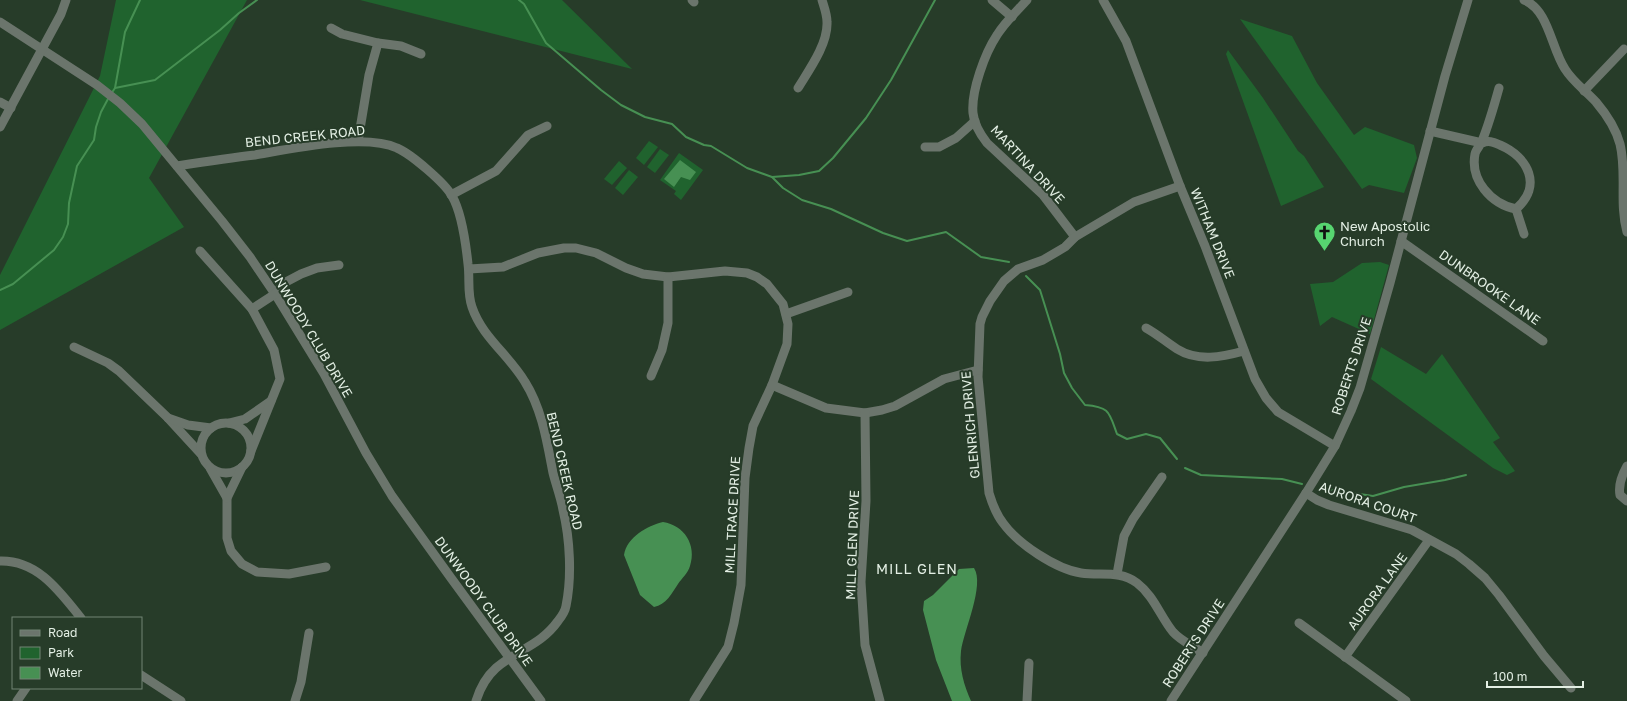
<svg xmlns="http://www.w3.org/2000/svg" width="1627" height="701" viewBox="0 0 1627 701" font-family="'Golos Text',sans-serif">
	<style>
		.green { fill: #20632e }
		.water { fill: #479053 }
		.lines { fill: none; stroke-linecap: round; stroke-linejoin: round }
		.stream { stroke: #479053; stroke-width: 2 }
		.minor { stroke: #6b756c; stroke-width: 9 }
		.labels { text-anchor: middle; stroke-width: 4; stroke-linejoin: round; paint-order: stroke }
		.street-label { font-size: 13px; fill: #e3efe4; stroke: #273c29 }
		.poi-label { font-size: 13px; fill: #e3efe4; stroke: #273c29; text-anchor: start }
		.neighbourhood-label { font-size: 14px; letter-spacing: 1px; fill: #e3efe4; stroke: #273c29 }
	</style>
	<rect width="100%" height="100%" fill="#273c29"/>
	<g class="green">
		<path d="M 116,0 L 247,0 L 149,178 L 184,227 L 0,330 L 0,275 L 100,76 Z"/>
		<path d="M 360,0 L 562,0 L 632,69 Z"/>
		<path d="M 1240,19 L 1292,36 L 1317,83 L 1354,135 L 1365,127 L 1414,145 L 1417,158 L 1404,193 L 1369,185 L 1362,189 Z"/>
		<path d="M 1228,50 L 1263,98 L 1298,151 L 1304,156 L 1324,187 L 1281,206 L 1226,54 Z"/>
		<path d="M 649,141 L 658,147 L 644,165 L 636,158 Z"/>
		<path d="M 660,149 L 669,155 L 655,173 L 647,167 Z"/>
		<path d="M 679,153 L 703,170 L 681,200 L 674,194 L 676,191 L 660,180 Z"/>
		<path d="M 619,161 L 627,168 L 612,185 L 604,179 Z"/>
		<path d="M 629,170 L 638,177 L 623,195 L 615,188 Z"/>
		<path d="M 1380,262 L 1389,265 L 1370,334 L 1332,317 L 1320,326 L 1310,284 L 1333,282 L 1362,263 Z"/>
		<path d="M 1381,347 L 1426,374 L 1442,354 L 1500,438 L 1493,442 L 1515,471 L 1507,475 L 1493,468 L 1371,379 Z"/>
	</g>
	<g class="water">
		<path d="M 680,160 L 696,172 L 690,180 L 681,177 L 674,187 L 664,179 Z"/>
		<path d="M 663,522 C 684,525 697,545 690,566 C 688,573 682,578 678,584 C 672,593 666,605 654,607 L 640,595 L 624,555 C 627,537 647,526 663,522 Z"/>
		<path d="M 974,568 C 985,585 964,630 961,651 C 959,669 964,685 971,701 L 952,701 L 936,660 L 923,610 L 924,601 L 933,595 L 959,569 Z"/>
	</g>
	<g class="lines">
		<g class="stream">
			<path d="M 519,0 L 524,4 L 546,43 L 601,90 L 621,105 L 645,117 L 672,124 L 686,137 L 704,145 L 711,146 L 747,168 L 772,177 L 799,175 L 819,171 L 833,158 L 866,118 L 891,80 L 935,0"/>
			<path d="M 115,88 L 155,80 L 220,30 L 239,13 L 257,0"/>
			<path d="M 111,94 L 115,88 L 125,32 L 140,0"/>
			<path d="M 772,177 L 783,188 L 802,200 L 831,209 L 883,233 L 907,241 L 946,232 L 981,257 L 1009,262"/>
			<path d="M 1026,276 L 1040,290 L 1060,354 L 1064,373 L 1072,388 L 1085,405 C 1110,407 1109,412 1117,434 L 1127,439 L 1146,434 L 1160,438 L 1177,459"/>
			<path d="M 0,290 L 13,284 L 54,250 L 63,237 L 68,224 L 69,203 L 77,166 L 94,140 L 96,127 L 101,112 L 109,97"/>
			<path d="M 1185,468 L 1201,475 L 1282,479 L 1302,484"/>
			<path d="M 1320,488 L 1373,496 L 1404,487 L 1445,480 L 1466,475"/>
		</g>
		<g class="minor">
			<path d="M 692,0 L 694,2"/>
			<path d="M 992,0 L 1012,17"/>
			<path d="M 1027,0 C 1017,11 1005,22 997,35 C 985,53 971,91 973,113 C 974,124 980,134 987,143 L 1043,195 L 1075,237"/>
			<path d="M 1103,0 L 1126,41 L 1180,186 L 1205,246 L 1255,379 L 1266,398 L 1278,412 L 1335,446"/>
			<path d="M 1524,0 C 1549,10 1551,48 1565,69 C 1573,82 1586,91 1596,102 C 1607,115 1616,129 1620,144 C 1627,173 1619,203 1627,232"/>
			<path d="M 0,22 L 97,85 L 120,103 L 142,124 L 222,221 L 250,257 L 275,294 L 324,374 L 366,453 L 392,496 L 451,578 L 541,701"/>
			<path d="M 331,28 L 342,34 L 378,43 L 401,46 L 421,54"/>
			<path d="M 798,88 C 809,70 828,44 827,22 C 827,14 824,7 822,0"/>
			<path d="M 1584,91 L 1624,49"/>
			<path d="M 0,102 L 11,108"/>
			<path d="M 0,127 L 61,14 L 66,0"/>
			<path d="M 1430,131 L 1482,143 C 1489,140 1493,142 1500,145 C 1528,157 1543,186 1516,209 C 1491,204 1470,180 1475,154 C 1476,149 1481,145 1482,141 C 1489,124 1494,106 1499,88"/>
			<path d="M 358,141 L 369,75 L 378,43"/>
			<path d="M 925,147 L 939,147 L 956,138 L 975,121"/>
			<path d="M 177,166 C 203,162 229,158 255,155 C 290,149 365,133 397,148 C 411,154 445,183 452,196 C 462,213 466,245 468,264 C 470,279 467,293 472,307 C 482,337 509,355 525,382 C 542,409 547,442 553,473 C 556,485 561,498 563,510 C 570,539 572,577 566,606 C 565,612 562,616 558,621 C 540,646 518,649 496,668 C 486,677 480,688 476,701"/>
			<path d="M 1180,186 L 1134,202 L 1075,237 L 1065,247 L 1043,260 L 1018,269 L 1004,281 L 990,301 L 982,317 L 980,324 L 978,377 L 989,493 C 992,503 996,514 1003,523 C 1018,544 1056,569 1081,573 C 1101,576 1120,570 1137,583 C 1154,596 1160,616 1173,632 C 1181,641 1193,646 1203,653"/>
			<path d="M 451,195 L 496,171 L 528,135 L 547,126"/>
			<path d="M 1516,209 L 1524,234"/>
			<path d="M 1401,241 L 1543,341"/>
			<path d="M 200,251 L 252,309"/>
			<path d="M 469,269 L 503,267 L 538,253 L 564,248 L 576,248 L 596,253 L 626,268 L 643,274 L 668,277 L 725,271 L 747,273 L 757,277 L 767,284 L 783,304 L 788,324 L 787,344 L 772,385 L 753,426 L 749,448 L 745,478 L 741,585 L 734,623 L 728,647 L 694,701"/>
			<path d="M 786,314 L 848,292"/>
			<path d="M 1146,328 C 1157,334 1166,342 1177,349 C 1198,362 1222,357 1244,351"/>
			<path d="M 74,347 L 108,363 L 119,371 L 167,417 L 201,454"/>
			<path d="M 651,376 L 662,350 L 668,323 L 668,277"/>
			<path d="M 772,385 L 826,408 L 865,413 L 882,410 L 895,406 L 944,379 L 978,370"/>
			<path d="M 865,413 L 866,501 L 861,582 L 865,645 L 880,701"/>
			<path d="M 168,418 L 188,425 L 211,428"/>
			<circle cx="226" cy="448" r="25"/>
			<path d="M 229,423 L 245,419 L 271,401"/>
			<path d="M 251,451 L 280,379 L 274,350 L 252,309 L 275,294 L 284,283 L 301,274 L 317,268 L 339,265"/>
			<path d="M 1627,466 C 1622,475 1618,485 1620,495 L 1627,501"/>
			<path d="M 242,467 L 227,498 L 227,538 L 231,551 L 242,564 L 257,572 L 289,574 L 326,567"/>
			<path d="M 210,468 L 227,498"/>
			<path d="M 1306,493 L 1317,500 L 1329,505 L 1412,530 L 1456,554 L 1469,564 L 1485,578 L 1499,595 L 1544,656 L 1571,688"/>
			<path d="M 0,561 C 38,560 60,592 81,618"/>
			<path d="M 1117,574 L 1124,536 L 1133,519 L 1162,477"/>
			<path d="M 1299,623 L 1406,701"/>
			<path d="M 1345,657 L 1429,540"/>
			<path d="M 141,675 L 181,701"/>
			<path d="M 17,701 L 26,688"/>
			<path d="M 295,701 L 301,682 L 309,633"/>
			<path d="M 1027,701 L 1029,663"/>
			<path d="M 1171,701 L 1306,493 L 1335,446 L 1351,411 L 1360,388 L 1390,283 L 1445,76 L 1468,0"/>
		</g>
	</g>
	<defs>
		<symbol id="church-pin" viewBox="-11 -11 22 30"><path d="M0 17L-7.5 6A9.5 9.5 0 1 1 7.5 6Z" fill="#57d570" stroke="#273c29"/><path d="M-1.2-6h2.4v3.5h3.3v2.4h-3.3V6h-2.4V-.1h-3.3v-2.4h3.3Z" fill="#111"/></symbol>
	</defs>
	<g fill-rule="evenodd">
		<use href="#church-pin" x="1312" y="220" width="25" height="34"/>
	</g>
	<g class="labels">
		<g class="street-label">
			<text transform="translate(305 136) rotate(-6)" y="5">BEND CREEK ROAD</text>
			<text transform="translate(1028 164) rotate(47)" y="5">MARTINA DRIVE</text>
			<text transform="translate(1213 233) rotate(68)" y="5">WITHAM DRIVE</text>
			<text transform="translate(1490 287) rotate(35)" y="5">DUNBROOKE LANE</text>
			<text transform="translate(309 329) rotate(59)" y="5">DUNWOODY CLUB DRIVE</text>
			<text transform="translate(1351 366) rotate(-72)" y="5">ROBERTS DRIVE</text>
			<text transform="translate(970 425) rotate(-95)" y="5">GLENRICH DRIVE</text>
			<text transform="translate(565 471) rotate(77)" y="5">BEND CREEK ROAD</text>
			<text transform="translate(1368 502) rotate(19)" y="5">AURORA COURT</text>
			<text transform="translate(732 515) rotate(-87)" y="5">MILL TRACE DRIVE</text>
			<text transform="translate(852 545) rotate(-88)" y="5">MILL GLEN DRIVE</text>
			<text transform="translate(1377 591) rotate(-54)" y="5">AURORA LANE</text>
			<text transform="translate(484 601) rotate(54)" y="5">DUNWOODY CLUB DRIVE</text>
			<text transform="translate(1193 643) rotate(-57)" y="5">ROBERTS DRIVE</text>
		</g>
		<g class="poi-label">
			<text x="1340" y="231">New Apostolic<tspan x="1340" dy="15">Church</tspan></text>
		</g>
		<g class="neighbourhood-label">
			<text x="917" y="574">MILL GLEN</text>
		</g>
	</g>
	<rect x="12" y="617" width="130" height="72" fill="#273c29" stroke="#728474"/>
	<rect x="20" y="630" width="20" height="6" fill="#6b756c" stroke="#728474"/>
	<text x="48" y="637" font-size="12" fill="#e3efe4">Road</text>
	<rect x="20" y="647" width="20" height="12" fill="#20632e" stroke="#728474"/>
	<text x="48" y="657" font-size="12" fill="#e3efe4">Park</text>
	<rect x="20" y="667" width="20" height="12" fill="#479053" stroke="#728474"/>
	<text x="48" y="677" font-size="12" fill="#e3efe4">Water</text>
	<path d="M1487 681v6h96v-6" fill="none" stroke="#e3efe4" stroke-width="2"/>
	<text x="1493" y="681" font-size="12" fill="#e3efe4" stroke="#273c29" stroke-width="3" paint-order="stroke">100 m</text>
</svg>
